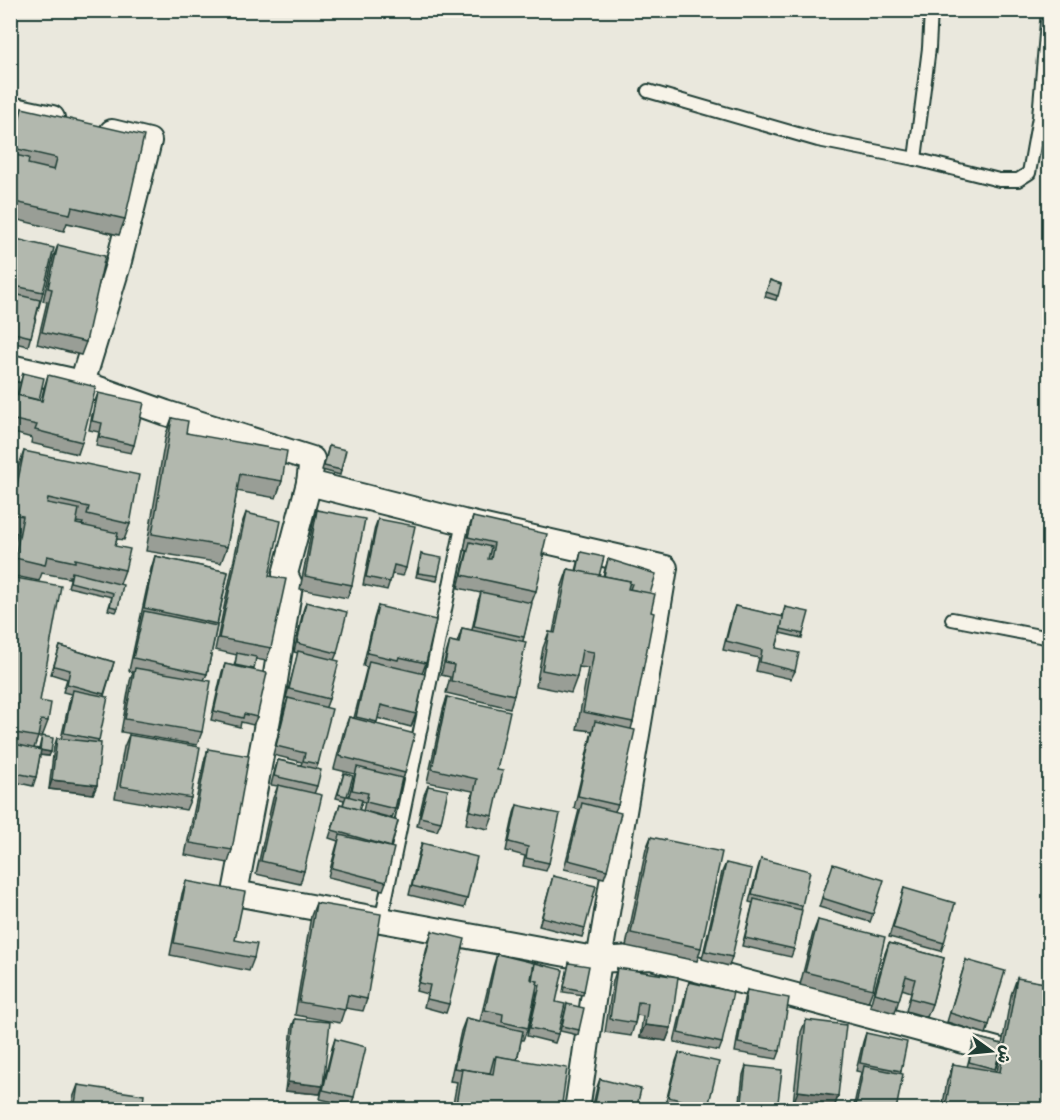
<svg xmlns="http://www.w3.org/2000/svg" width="1060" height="1120" viewBox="0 0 1060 1120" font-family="Mynerve,'Playpen Sans Arabic',sans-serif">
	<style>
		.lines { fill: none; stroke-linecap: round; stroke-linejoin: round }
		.lane-casing { stroke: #1f3d34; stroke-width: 16 }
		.street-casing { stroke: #1f3d34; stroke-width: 28 }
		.lane { stroke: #f7f3e8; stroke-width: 12 }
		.street { stroke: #f7f3e8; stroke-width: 24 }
		.wall { fill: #999e96; stroke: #1f3d34; stroke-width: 1.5; fill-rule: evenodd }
		.shaded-wall { fill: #7d817a; stroke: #1f3d34; stroke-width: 1.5 }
		.building { fill: #b2b8ae; stroke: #1f3d34; stroke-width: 1.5 }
	</style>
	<rect width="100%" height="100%" fill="#eae8dd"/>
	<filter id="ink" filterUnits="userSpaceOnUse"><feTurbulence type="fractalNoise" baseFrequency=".0167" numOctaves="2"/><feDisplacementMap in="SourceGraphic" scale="12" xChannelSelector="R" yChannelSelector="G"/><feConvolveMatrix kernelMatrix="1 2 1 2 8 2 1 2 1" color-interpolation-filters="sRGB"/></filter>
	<g filter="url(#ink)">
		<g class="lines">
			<defs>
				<g id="lane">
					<path d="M 648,91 L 818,140 L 915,159 L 999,180 L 1018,180 L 1029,173 L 1039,117 L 1048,10"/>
					<path d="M 915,159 L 929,48 L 931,10"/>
					<path d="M 952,619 L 1050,638"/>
					<path d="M 381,921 L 463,522"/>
				</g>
				<g id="street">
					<path d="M 10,109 L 52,118"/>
					<path d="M 10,367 L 82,383 L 166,413 L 312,459 L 309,483 L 463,522 L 665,568 L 599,960 L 651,957 L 1005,1052"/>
					<path d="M 82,383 L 118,265 L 149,141 L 112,132"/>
					<path d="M 309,483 L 285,574 L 290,585 L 274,687 L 235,893 L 599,960 L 577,1110"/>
				</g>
			</defs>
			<use href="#lane" class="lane-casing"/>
			<use href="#street" class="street-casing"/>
			<use href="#lane" class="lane"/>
			<use href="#street" class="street"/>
		</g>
		<g class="wall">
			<path d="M 22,108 L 125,219 L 119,235 L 67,223 L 64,231 L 10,218 L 10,149 L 16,125 Z"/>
			<path d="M 10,242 L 43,292 L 28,346 L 10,342 Z"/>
			<path d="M 58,245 L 86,342 L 81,355 L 37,344 L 47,302 L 43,301 L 53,258 Z"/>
			<path d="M 770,280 L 781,284 L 776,300 L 765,297 Z"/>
			<path d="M 10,372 L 12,394 L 17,395 L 23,373 L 39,400 L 41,401 L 44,388 L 48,375 L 82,442 L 78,454 L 31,443 L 32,438 L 10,432 Z"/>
			<path d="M 98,393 L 134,445 L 131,453 L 96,446 L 99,432 L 89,430 L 95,401 Z"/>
			<path d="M 172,418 L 186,433 L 282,481 L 276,498 L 237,491 L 227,547 L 221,563 L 146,551 L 166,434 Z"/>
			<path d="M 329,446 L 341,470 L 340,475 L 322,470 Z"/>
			<path d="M 24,451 L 130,524 L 124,540 L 117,539 L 115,546 L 125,570 L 120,584 L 118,608 L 116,612 L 108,610 L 112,597 L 68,587 L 71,576 L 69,576 L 69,578 L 42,573 L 39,581 L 10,575 L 10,566 L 17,533 L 10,531 L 10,505 L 18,468 ZM 76,522 L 83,523 L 82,525 L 76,524 Z"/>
			<path d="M 317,510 L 352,585 L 347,598 L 300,589 L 313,523 Z"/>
			<path d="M 246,513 L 269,576 L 271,648 L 266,661 L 256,659 L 253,670 L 257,717 L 253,725 L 241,722 L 240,727 L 211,720 L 222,672 L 225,664 L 234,666 L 237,655 L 215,650 L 241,526 Z"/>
			<path d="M 473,517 L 542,555 L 536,591 L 531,604 L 523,641 L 514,695 L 510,708 L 446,693 L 450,677 L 441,675 L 446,654 L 450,641 L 457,643 L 462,628 L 472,630 L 478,601 L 481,593 L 458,588 L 467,551 L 464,550 L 468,530 Z"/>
			<path d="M 378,519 L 406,568 L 403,576 L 392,574 L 387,590 L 363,585 L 375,527 Z"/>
			<path d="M 581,552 L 599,576 L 603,576 L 608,559 L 650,594 L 651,612 L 633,722 L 631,729 L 618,805 L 615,811 L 607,870 L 604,878 L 564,869 L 579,810 L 574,808 L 592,731 L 577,729 L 588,668 L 578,667 L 577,677 L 571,693 L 536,686 L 543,648 L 549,632 L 553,633 L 562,586 L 568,569 L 576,571 Z"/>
			<path d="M 421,554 L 438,576 L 437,581 L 416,577 Z"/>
			<path d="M 155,556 L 228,572 L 207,674 L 204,680 L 202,732 L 197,745 L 121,732 L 130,681 L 133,672 L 129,671 L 151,569 Z"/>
			<path d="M 10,577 L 40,701 L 48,721 L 42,737 L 38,737 L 34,748 L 39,749 L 42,736 L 49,756 L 40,755 L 36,777 L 33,786 L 10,781 Z"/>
			<path d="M 306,602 L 337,653 L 334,660 L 329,699 L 326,707 L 318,764 L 316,769 L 317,786 L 314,794 L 304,871 L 300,884 L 256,874 L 273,798 L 278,786 L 271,785 L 275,769 L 278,760 L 301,765 L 302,762 L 273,755 L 285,707 L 288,698 L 286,698 L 298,653 L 294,652 L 303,611 Z"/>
			<path d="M 378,606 L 426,663 L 422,674 L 416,714 L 411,727 L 377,718 L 376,724 L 405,773 L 401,784 L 395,809 L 392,818 L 364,811 L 398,821 L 391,848 L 386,882 L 383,890 L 328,877 L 338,841 L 329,838 L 340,804 L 343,805 L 344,800 L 336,798 L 344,773 L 347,796 L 349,796 L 355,774 L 334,769 L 344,730 L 349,717 L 354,718 L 367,667 L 363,666 L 374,619 ZM 362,801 L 365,802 L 363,811 L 359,810 Z"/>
			<path d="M 735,606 L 782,617 L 785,607 L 803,634 L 802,638 L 780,633 L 776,648 L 795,671 L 791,679 L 756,671 L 759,658 L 723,650 L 732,614 Z"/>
			<path d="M 60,646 L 114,662 L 104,696 L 98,743 L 97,785 L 93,794 L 49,789 L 54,747 L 57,738 L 61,739 L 71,694 L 63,692 L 67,679 L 51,674 Z"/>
			<path d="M 447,697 L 493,816 L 488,829 L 466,824 L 473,791 L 427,782 L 443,710 Z"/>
			<path d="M 129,735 L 191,798 L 186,810 L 115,798 L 124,747 Z"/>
			<path d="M 208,749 L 232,850 L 228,863 L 185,855 L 204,762 Z"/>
			<path d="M 428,786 L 441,822 L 437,831 L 417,826 L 424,795 Z"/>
			<path d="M 517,805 L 549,863 L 546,871 L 523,866 L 525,856 L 506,851 L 514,813 Z"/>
			<path d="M 651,837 L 701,948 L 697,961 L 626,946 L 646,849 Z"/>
			<path d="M 422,843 L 467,899 L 464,908 L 409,895 L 419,852 Z"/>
			<path d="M 761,859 L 802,906 L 794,949 L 791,957 L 742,946 L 753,903 L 749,902 L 758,868 Z"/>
			<path d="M 726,863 L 732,957 L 729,966 L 702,959 L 722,872 Z"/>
			<path d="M 830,873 L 873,914 L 870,922 L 819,907 Z"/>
			<path d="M 553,876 L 585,928 L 582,937 L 539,926 Z"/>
			<path d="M 186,881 L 235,940 L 254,958 L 249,971 L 170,955 L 182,894 Z"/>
			<path d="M 904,888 L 944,943 L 941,951 L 889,937 Z"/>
			<path d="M 316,903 L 367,999 L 363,1011 L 345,1008 L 340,1023 L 295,1015 L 311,916 Z"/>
			<path d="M 818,920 L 873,989 L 868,1002 L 800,985 L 813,933 Z"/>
			<path d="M 432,931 L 449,1004 L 446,1013 L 424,1007 L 427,994 L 416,991 L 429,940 Z"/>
			<path d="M 889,943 L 944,958 L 932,1004 L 927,1017 L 906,1011 L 911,992 L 902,989 L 895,1013 L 870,1006 L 884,956 Z"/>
			<path d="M 497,954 L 532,972 L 535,963 L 556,1002 L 558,1034 L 555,1043 L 527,1036 L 537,993 L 535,993 L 528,1028 L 523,1040 L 521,1040 L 517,1060 L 561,1110 L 452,1110 L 457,1082 L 450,1081 L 461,1031 L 466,1018 L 480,1021 L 493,967 Z"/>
			<path d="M 966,960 L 989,1025 L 986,1034 L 947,1022 Z"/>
			<path d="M 569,963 L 584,991 L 583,995 L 563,992 Z"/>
			<path d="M 617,968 L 671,1028 L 666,1041 L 640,1037 L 643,1016 L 637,1015 L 635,1023 L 631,1036 L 605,1032 L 613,981 Z"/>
			<path d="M 1017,978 L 1050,1110 L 942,1110 L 947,1081 L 953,1064 L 967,1067 L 975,1037 L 1002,1044 L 995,1071 L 997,1072 L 1011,995 Z"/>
			<path d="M 689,982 L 722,1043 L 719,1051 L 674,1042 L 686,991 Z"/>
			<path d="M 747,990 L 780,1051 L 777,1059 L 735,1052 L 744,999 Z"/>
			<path d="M 567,1004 L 579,1030 L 578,1035 L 560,1031 Z"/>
			<path d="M 295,1019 L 323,1085 L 332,1048 L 335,1039 L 354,1097 L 351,1106 L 320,1099 L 323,1086 L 320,1094 L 285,1091 L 292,1027 Z"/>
			<path d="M 806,1020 L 838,1096 L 834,1108 L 793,1104 L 801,1032 Z"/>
			<path d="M 866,1033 L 901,1071 L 896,1110 L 853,1110 L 861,1072 L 856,1071 L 863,1042 Z"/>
			<path d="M 679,1053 L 708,1107 L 707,1110 L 681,1110 L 665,1106 L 676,1061 Z"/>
			<path d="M 746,1066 L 777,1110 L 739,1110 L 743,1075 Z"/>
			<path d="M 600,1079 L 636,1110 L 592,1110 L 597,1087 Z"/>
			<path d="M 78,1085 L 142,1110 L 71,1110 L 73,1098 Z"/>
		</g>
		<g class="shaded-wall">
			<path d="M 40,750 L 51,752 L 49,756 L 38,755 Z"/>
			<path d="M 52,780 L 97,785 L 93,794 L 49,789 Z"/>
			<path d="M 645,1025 L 671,1028 L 666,1041 L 640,1037 Z"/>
			<path d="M 288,1082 L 323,1086 L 320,1094 L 285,1091 Z"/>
			<path d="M 798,1091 L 838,1096 L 834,1108 L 793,1104 Z"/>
		</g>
		<g class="building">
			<path d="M 10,107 L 15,108 L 10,130 Z"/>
			<path d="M 22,108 L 144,136 L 125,219 L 72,207 L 70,214 L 10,201 L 10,154 L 29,158 L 28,164 L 54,170 L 57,158 L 13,148 Z"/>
			<path d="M 12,238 L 54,248 L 43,292 L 10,285 L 10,243 Z"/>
			<path d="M 58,245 L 105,256 L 86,342 L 42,332 L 52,289 L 48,288 Z"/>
			<path d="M 770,280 L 781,284 L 778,296 L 766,292 Z"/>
			<path d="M 10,293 L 40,300 L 31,337 L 10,332 Z"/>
			<path d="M 10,372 L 17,374 L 12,394 L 42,401 L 48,375 L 96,387 L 82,442 L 35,430 L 37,425 L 10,419 Z"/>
			<path d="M 23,373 L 44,378 L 39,400 L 18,395 Z"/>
			<path d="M 98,393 L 144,403 L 134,445 L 99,437 L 102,423 L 92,421 Z"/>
			<path d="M 172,418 L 188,421 L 186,433 L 287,451 L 282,481 L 240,474 L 227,547 L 152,534 Z"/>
			<path d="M 329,446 L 346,450 L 341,470 L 324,466 Z"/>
			<path d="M 24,451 L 139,475 L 130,524 L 87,514 L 89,507 L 48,498 L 47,503 L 79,509 L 76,524 L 118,533 L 115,546 L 130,549 L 125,570 L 75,559 L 75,562 L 47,556 L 45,565 L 15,558 L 23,516 L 11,514 Z"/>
			<path d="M 317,510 L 365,519 L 352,585 L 305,576 Z"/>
			<path d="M 246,513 L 281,521 L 269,576 L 286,579 L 271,648 L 219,638 Z"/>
			<path d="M 473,517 L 547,534 L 542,555 L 544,555 L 536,591 L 462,575 L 470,542 L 491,547 L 488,559 L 491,559 L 494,543 L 468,537 Z"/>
			<path d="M 378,519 L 415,526 L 406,568 L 394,565 L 390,582 L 366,577 Z"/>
			<path d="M 581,552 L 604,557 L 599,576 L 577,571 Z"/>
			<path d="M 421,554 L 442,558 L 438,576 L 418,573 Z"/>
			<path d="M 155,556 L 228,572 L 217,624 L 144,608 Z"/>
			<path d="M 608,559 L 656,574 L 650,594 L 630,589 L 632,584 L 629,583 L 630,581 L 604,576 Z"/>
			<path d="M 568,569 L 630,581 L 628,589 L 655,594 L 651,612 L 654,613 L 633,722 L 583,712 L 594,652 L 582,650 L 577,677 L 542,670 L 549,632 L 555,633 Z"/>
			<path d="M 72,572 L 123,585 L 118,608 L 110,606 L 113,593 L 70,582 Z"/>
			<path d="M 10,577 L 61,586 L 40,701 L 51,703 L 48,721 L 41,720 L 38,737 L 10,732 L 10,635 L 12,628 L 10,628 Z"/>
			<path d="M 481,592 L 532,603 L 524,637 L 474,626 Z"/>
			<path d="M 306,602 L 347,612 L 337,653 L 297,643 Z"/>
			<path d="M 378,606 L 436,620 L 426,663 L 399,657 L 398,660 L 367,653 Z"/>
			<path d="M 735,606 L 784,617 L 776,648 L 799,653 L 795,671 L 760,662 L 762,650 L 726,641 Z"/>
			<path d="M 785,607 L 809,612 L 803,634 L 781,629 Z"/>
			<path d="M 144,611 L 217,626 L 207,674 L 133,658 Z"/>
			<path d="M 462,628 L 526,642 L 514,695 L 451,681 L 454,665 L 445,663 L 450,641 L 459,643 Z"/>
			<path d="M 60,646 L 114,662 L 104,694 L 67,684 L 70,670 L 54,666 Z"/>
			<path d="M 298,651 L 339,661 L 329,699 L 289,689 Z"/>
			<path d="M 237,653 L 256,657 L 254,669 L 235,665 Z"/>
			<path d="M 369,661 L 425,674 L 416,714 L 381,705 L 377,722 L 356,717 Z"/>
			<path d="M 225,664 L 267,673 L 257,717 L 244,714 L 243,718 L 214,711 Z"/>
			<path d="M 135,668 L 211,681 L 202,732 L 125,719 Z"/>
			<path d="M 73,690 L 108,697 L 99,740 L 64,733 Z"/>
			<path d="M 447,697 L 510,711 L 497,770 L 503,771 L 493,816 L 470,811 L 477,779 L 432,769 Z"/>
			<path d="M 288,698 L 332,709 L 318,764 L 303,761 L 305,753 L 276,746 Z"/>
			<path d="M 349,717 L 415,734 L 405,773 L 339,756 Z"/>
			<path d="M 595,721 L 635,730 L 618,805 L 578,796 Z"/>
			<path d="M 129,735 L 200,747 L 191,798 L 120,786 Z"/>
			<path d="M 42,736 L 53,738 L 51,752 L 40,750 Z"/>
			<path d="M 57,738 L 101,743 L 97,785 L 52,780 Z"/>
			<path d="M 10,743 L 41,750 L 36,777 L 10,772 Z"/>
			<path d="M 208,749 L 249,756 L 232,850 L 190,843 Z"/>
			<path d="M 278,760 L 321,770 L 317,786 L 274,776 Z"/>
			<path d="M 357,767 L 402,778 L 395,809 L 366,802 L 368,793 L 352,790 Z"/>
			<path d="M 344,773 L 353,776 L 347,796 L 362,800 L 359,810 L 343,805 L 346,796 L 338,794 Z"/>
			<path d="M 278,785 L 322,795 L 304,871 L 261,861 Z"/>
			<path d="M 428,786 L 448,790 L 441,822 L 420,817 Z"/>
			<path d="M 582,803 L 621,813 L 607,870 L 568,860 Z"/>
			<path d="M 340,804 L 398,821 L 391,847 L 332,830 Z"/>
			<path d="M 517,805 L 560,814 L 549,863 L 526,858 L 528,847 L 509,842 Z"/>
			<path d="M 340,835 L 394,848 L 386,882 L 332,868 Z"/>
			<path d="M 651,837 L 722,852 L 701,948 L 631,933 Z"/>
			<path d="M 422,843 L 477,857 L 467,899 L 412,886 Z"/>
			<path d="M 761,859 L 810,871 L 802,906 L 752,894 Z"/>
			<path d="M 726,863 L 752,869 L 732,957 L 705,951 Z"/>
			<path d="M 833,864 L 884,880 L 873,914 L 822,898 Z"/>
			<path d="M 553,876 L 596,886 L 585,928 L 542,917 Z"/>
			<path d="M 186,881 L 245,892 L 235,940 L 257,944 L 254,958 L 174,943 Z"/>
			<path d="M 904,888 L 955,903 L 944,943 L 893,928 Z"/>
			<path d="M 754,899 L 802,910 L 794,949 L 745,938 Z"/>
			<path d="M 316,903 L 381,914 L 367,999 L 348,995 L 345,1010 L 299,1002 Z"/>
			<path d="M 818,920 L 885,937 L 873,989 L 805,972 Z"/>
			<path d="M 432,931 L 465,939 L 449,1004 L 427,999 L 430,985 L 419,983 Z"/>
			<path d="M 889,943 L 944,958 L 932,1004 L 910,998 L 915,979 L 906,976 L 899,1000 L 875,993 Z"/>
			<path d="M 497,954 L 534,963 L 531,979 L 538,981 L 528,1028 L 502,1022 L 503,1014 L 485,1010 Z"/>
			<path d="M 966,960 L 1005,971 L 989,1025 L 950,1013 Z"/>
			<path d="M 535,963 L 563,970 L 556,1002 L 565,1004 L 558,1034 L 530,1028 L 540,985 L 537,984 L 538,981 L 532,980 Z"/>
			<path d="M 569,963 L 589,966 L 584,991 L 564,987 Z"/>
			<path d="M 617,968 L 678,977 L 671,1028 L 645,1025 L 648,1003 L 638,1002 L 635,1023 L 610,1019 Z"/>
			<path d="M 1017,978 L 1050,984 L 1050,1110 L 945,1110 L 953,1064 L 1000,1072 Z"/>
			<path d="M 689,982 L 733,992 L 722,1043 L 678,1033 Z"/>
			<path d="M 747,990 L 789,998 L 780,1051 L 738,1043 Z"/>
			<path d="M 567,1004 L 584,1008 L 579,1030 L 562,1026 Z"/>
			<path d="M 466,1018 L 523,1031 L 517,1060 L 496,1056 L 495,1059 L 494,1058 L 490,1073 L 454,1068 Z"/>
			<path d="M 295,1019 L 330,1022 L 323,1086 L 288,1082 Z"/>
			<path d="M 806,1020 L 846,1025 L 838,1096 L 798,1091 Z"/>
			<path d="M 866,1033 L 907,1042 L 901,1071 L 860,1063 Z"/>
			<path d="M 975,1037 L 1002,1044 L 995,1069 L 969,1062 Z"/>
			<path d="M 335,1039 L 366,1047 L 354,1097 L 323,1090 Z"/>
			<path d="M 679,1053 L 719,1062 L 708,1107 L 668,1097 Z"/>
			<path d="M 496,1056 L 567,1068 L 561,1110 L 455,1110 L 462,1069 L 493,1074 Z"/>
			<path d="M 746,1066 L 782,1070 L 777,1110 L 741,1110 Z"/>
			<path d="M 864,1066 L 903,1074 L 896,1110 L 855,1110 Z"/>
			<path d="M 600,1079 L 641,1089 L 636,1110 L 623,1110 L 595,1103 Z"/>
			<path d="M 78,1085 L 144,1095 L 142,1110 L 74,1110 Z"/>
			<path d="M 291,1104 L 321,1108 L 321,1110 L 290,1110 Z"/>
			<path d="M 328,1104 L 360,1109 L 360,1110 L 327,1110 Z"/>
		</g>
	</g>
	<rect width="1060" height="1120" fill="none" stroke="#f7f3e8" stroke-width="36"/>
	<rect x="18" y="18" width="1024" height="1084" fill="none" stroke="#1f3d34" stroke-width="2" filter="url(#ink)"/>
	<g transform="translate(991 1051) rotate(105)" stroke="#f7f3e8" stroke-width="4.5" paint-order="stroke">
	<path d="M0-4.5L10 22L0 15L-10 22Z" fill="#1f3d34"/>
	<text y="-9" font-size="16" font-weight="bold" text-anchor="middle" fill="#1f3d34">ش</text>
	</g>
</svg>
